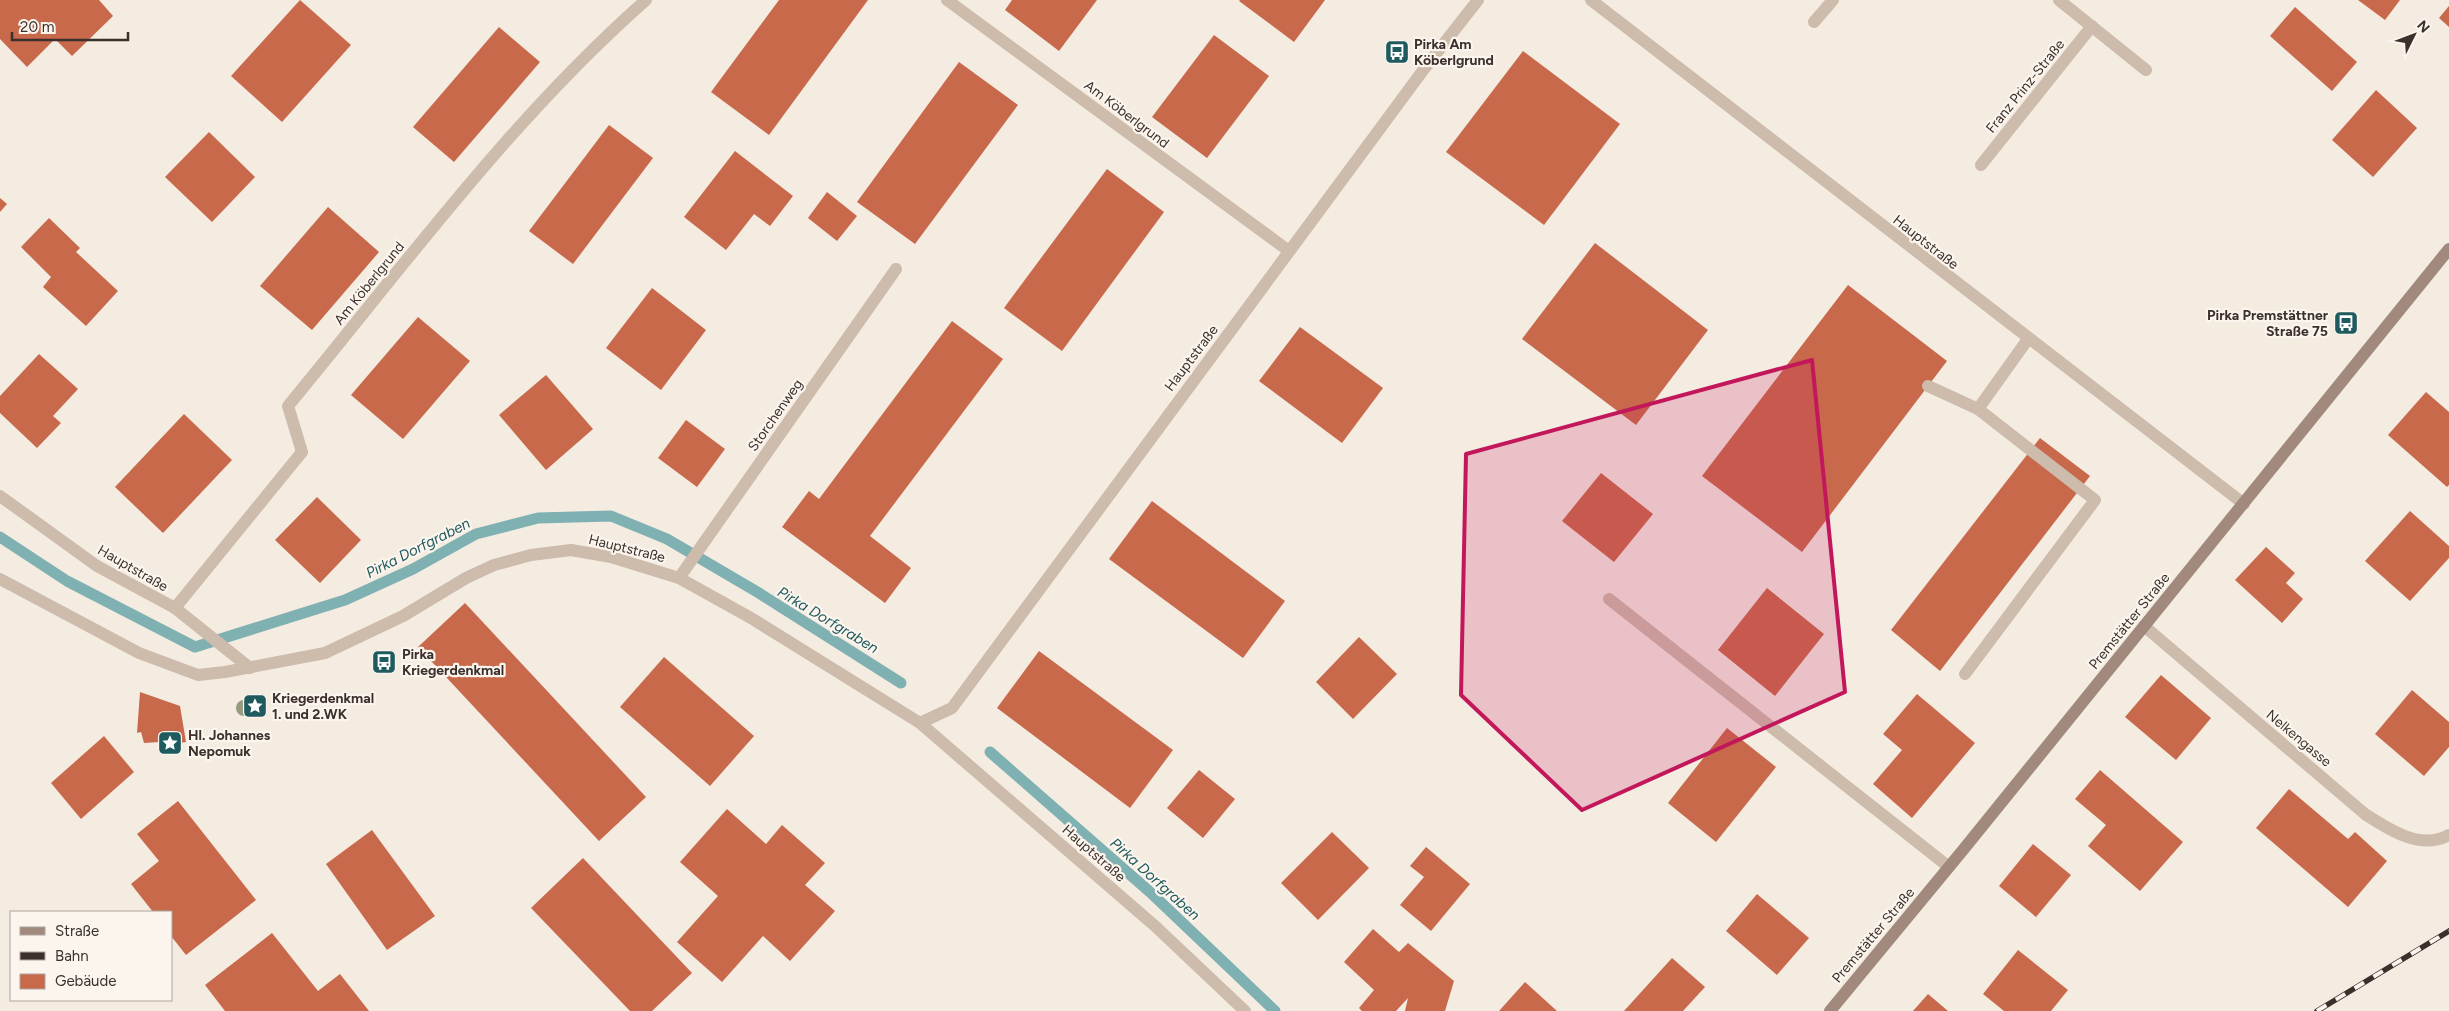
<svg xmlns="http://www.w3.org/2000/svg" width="2449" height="1011" viewBox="0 0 2449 1011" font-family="Figtree,sans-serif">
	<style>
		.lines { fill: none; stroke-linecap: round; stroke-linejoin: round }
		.stream { stroke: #7fb0b2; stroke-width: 11 }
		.building { fill: #c8694b }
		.service { stroke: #cdbbac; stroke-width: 12 }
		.minor { stroke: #cdbbac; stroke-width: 12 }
		.secondary { stroke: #a18a7d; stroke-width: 12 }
		.rail-casing { stroke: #3b302b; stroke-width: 5.5 }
		.rail { stroke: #fbf5ee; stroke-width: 4; stroke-dasharray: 11; stroke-linecap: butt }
		.tree { fill: #969b7f }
		.marked { fill: #c2185b; fill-opacity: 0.2; stroke: #c2185b; stroke-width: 4; stroke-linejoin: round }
		.labels { text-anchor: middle; stroke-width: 4.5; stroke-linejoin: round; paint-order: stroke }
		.poi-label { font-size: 14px; font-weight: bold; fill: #3b302b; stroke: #fbf5ee; text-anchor: start }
		.street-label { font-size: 14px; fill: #3b302b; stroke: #fbf5ee }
		.water-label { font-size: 15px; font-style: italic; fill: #1f5a5e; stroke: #fbf5ee }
	</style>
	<rect width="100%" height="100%" fill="#f4ebe1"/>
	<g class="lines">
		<g class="stream">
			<path d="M 0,537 L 67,581 L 195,647 L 345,600 L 413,569 L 476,534 L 538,518 L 611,516 L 667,539 L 759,593 L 901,683"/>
			<path d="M 990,752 L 1150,892 L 1275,1011"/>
		</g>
	</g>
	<g class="building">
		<path d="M 0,0 L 99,0 L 113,16 L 72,56 L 55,39 L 27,67 L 0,39 Z"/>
		<path d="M 300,0 L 351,45 L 282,122 L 231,76 Z"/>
		<path d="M 779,0 L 868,0 L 769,135 L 711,92 Z"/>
		<path d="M 1012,0 L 1097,0 L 1059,51 L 1005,10 Z"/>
		<path d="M 1240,0 L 1325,0 L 1294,42 L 1239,1 Z"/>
		<path d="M 2358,0 L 2400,0 L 2385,20 Z"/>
		<path d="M 2449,6 L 2449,27 L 2439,18 Z"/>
		<path d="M 2295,7 L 2357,62 L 2332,91 L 2270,36 Z"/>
		<path d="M 499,27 L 540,62 L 454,162 L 413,127 Z"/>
		<path d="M 1214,35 L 1269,76 L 1207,158 L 1152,117 Z"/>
		<path d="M 1523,51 L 1620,124 L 1544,225 L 1446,152 Z"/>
		<path d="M 959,62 L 1018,105 L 915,244 L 857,202 Z"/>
		<path d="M 2376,90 L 2417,128 L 2373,177 L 2332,140 Z"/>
		<path d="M 609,125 L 653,158 L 573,264 L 529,231 Z"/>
		<path d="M 209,132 L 255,177 L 212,222 L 165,177 Z"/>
		<path d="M 735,151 L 793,196 L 770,226 L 754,214 L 726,250 L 684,217 Z"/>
		<path d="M 1107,169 L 1164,212 L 1062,351 L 1004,308 Z"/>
		<path d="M 827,192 L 857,216 L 837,241 L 808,218 Z"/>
		<path d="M 0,198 L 7,204 L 0,212 Z"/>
		<path d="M 328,207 L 379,252 L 312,330 L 260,286 Z"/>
		<path d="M 49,218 L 80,248 L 76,252 L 118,291 L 86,326 L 43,287 L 51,277 L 21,247 Z"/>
		<path d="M 1595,243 L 1708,330 L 1636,425 L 1522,339 Z"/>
		<path d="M 1848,285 L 1947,361 L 1802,552 L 1702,476 Z"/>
		<path d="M 652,288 L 706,330 L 661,390 L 606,348 Z"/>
		<path d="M 418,317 L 470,361 L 403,439 L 351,395 Z"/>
		<path d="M 952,321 L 1003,359 L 870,536 L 911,568 L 885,603 L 782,527 L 809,491 L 819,499 Z"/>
		<path d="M 1300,327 L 1383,388 L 1342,443 L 1259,381 Z"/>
		<path d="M 39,354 L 78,389 L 53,416 L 61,423 L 37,448 L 0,413 L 0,396 Z"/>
		<path d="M 546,375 L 593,429 L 546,470 L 499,415 Z"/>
		<path d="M 2426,392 L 2449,412 L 2449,485 L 2447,487 L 2388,435 Z"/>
		<path d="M 184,414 L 232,460 L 163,533 L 115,487 Z"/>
		<path d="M 686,420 L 725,449 L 697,487 L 658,458 Z"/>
		<path d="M 2040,438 L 2090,476 L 1940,671 L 1891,630 Z"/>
		<path d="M 1601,473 L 1653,514 L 1614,562 L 1562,521 Z"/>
		<path d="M 317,497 L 361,540 L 320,583 L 275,540 Z"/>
		<path d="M 1152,501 L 1285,601 L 1243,658 L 1109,559 Z"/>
		<path d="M 2410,511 L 2449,546 L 2449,558 L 2410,601 L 2365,561 Z"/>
		<path d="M 2266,547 L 2295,573 L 2286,583 L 2303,599 L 2282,623 L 2235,580 Z"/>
		<path d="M 1767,588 L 1824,634 L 1775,696 L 1718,650 Z"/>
		<path d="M 465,603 L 646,797 L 599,841 L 418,647 Z"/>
		<path d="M 1359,637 L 1397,674 L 1353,719 L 1316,682 Z"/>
		<path d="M 1039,651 L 1173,750 L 1130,808 L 997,708 Z"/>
		<path d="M 664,657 L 754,736 L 710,786 L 620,707 Z"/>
		<path d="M 2161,675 L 2211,718 L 2176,760 L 2125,717 Z"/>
		<path d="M 2412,690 L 2449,722 L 2449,747 L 2424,776 L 2375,734 Z"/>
		<path d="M 140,692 L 180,706 L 186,742 L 179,743 L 178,749 L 161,750 L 160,742 L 144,743 L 141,732 L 137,733 Z"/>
		<path d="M 1917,694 L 1975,743 L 1912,818 L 1873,784 L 1902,750 L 1883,734 Z"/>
		<path d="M 1727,728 L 1776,767 L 1716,842 L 1668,803 Z"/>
		<path d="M 104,736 L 134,772 L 81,819 L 51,783 Z"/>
		<path d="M 1199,770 L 1235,799 L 1203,838 L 1167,808 Z"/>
		<path d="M 2100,770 L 2183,842 L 2140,891 L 2088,846 L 2106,825 L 2075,799 Z"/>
		<path d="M 2289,789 L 2348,839 L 2355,832 L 2387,861 L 2348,907 L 2256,828 Z"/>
		<path d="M 178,801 L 256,900 L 186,955 L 171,936 L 171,912 L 153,912 L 131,884 L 159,861 L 137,834 Z"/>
		<path d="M 727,809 L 766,844 L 782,825 L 825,863 L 805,885 L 835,911 L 790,961 L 763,936 L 722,982 L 677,942 L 718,896 L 680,862 Z"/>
		<path d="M 372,830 L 435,916 L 387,950 L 326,864 Z"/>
		<path d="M 1332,832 L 1369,868 L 1318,920 L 1281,883 Z"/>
		<path d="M 2033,844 L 2071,875 L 2036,917 L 1999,886 Z"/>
		<path d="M 1426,847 L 1470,884 L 1431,931 L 1400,905 L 1424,877 L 1410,866 Z"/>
		<path d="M 583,858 L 692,973 L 652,1011 L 630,1011 L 531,908 Z"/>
		<path d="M 1757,894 L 1809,938 L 1777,975 L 1726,931 Z"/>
		<path d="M 1373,929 L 1399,952 L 1408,943 L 1454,981 L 1445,1011 L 1405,1011 L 1408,998 L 1396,1011 L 1362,1011 L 1359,1008 L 1374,990 L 1344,962 Z"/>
		<path d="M 272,933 L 318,991 L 340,974 L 369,1011 L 225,1011 L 205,985 Z"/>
		<path d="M 2018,950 L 2068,990 L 2051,1011 L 2004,1011 L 1983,994 Z"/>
		<path d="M 1672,958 L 1705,987 L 1683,1011 L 1624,1011 Z"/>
		<path d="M 1525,982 L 1557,1011 L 1499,1011 Z"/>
		<path d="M 1928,994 L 1948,1011 L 1913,1011 Z"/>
	</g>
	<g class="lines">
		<g class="service">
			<path d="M 2059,0 L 2146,70"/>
			<path d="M 1814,22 L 1833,0"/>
			<path d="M 1981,165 L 2092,26"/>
			<path d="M 1928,386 L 1978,409 L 2095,500 L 1965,674"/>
			<path d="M 1978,409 L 2028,339"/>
			<path d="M 679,578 L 896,269"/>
			<path d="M 1609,599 L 1949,867"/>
			<path d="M 920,723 L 1155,926 L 1245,1011"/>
		</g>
		<g class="minor">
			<path d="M 947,0 L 1289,251"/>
			<path d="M 1591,0 L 2244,504"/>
			<path d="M 0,496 L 97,566 L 175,608 L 250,668"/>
			<path d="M 0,579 L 139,653 L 198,675 L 225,672 L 325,653 L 403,616 L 466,578 L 494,565 L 531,555 L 571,550 L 611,557 L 679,578 L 751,618 L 920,723 L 952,708 L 1424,69 L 1478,0"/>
			<path d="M 175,608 L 302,452 L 288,406 C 403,267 511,119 646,0"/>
			<path d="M 2144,626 L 2365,814 C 2388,829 2421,851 2449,835"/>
		</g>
		<path class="secondary" d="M 1830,1011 L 1963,850 L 2449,249"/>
		<defs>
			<path id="rail" d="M 2317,1011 L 2449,931"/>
		</defs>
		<use href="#rail" class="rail-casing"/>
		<use href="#rail" class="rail"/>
	</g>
	<circle class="tree" cx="244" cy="708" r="8"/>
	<path class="marked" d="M 1812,360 L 1845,692 L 1582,810 L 1461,695 L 1466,454 Z"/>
	<defs>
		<symbol id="bus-square" viewBox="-11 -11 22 22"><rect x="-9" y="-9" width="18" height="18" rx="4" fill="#1f5a5e" stroke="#fbf5ee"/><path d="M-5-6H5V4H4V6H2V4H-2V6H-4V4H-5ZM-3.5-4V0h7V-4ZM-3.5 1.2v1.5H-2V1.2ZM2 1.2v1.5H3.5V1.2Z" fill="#fff"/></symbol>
		<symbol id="sight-square" viewBox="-11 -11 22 22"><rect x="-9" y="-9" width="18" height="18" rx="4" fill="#1f5a5e" stroke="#fbf5ee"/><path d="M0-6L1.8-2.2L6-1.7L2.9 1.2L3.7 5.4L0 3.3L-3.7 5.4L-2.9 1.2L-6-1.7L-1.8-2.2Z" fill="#fff"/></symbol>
	</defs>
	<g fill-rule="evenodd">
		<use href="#bus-square" x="1383" y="38" width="28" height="28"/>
		<use href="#bus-square" x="2332" y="309" width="28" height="28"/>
		<use href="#bus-square" x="370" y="648" width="28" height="28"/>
		<use href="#sight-square" x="241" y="692" width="28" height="28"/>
		<use href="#sight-square" x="156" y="729" width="28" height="28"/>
	</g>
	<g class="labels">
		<g class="poi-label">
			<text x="1414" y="49">Pirka Am<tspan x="1414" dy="16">Köberlgrund</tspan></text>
			<text x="2328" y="320" text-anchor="end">Pirka Premstättner<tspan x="2328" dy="16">Straße 75</tspan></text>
			<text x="402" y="659">Pirka<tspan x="402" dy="16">Kriegerdenkmal</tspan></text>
			<text x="272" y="703">Kriegerdenkmal<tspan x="272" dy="16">1. und 2.WK</tspan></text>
			<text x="188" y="740">Hl. Johannes<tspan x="188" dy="16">Nepomuk</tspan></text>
		</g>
		<g class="street-label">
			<text transform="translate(2025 86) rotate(-51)" y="5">Franz Prinz-Straße</text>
			<text transform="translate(1127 114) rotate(37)" y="5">Am Köberlgrund</text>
			<text transform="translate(1926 242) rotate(38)" y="5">Hauptstraße</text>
			<text transform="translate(369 283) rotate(-51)" y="5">Am Köberlgrund</text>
			<text transform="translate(1191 358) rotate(-53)" y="5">Hauptstraße</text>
			<text transform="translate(775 415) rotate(-55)" y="5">Storchenweg</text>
			<text transform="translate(627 548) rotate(14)" y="5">Hauptstraße</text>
			<text transform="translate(133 568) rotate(30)" y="5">Hauptstraße</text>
			<text transform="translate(2129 621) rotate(-51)" y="5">Premstätter Straße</text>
			<text transform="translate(2299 738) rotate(40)" y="5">Nelkengasse</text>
			<text transform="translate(1094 853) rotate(41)" y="5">Hauptstraße</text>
			<text transform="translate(1873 935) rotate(-50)" y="5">Premstätter Straße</text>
		</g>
		<g class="water-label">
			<text transform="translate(418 548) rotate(-27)" y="5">Pirka Dorfgraben</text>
			<text transform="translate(828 620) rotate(31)" y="5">Pirka Dorfgraben</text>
			<text transform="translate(1155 879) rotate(42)" y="5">Pirka Dorfgraben</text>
		</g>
	</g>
	<rect x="10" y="911" width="162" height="90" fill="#fbf5ee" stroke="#aea6a0"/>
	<rect x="20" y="927" width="25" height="8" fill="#a18a7d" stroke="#aea6a0"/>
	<text x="55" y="936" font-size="15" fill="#3b302b">Straße</text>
	<rect x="20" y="952" width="25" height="8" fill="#3b302b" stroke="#aea6a0"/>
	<text x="55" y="961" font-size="15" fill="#3b302b">Bahn</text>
	<rect x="20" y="974" width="25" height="15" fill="#c8694b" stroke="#aea6a0"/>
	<text x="55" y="986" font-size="15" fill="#3b302b">Gebäude</text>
	<g transform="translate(2414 35) rotate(48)" stroke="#fbf5ee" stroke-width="4" paint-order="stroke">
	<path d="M0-4L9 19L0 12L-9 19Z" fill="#3b302b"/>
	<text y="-8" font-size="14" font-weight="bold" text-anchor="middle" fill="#3b302b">N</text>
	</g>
	<path d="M12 32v8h116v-8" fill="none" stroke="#3b302b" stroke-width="2.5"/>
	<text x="20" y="32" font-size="15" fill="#3b302b" stroke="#fbf5ee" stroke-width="4" paint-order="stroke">20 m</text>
</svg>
